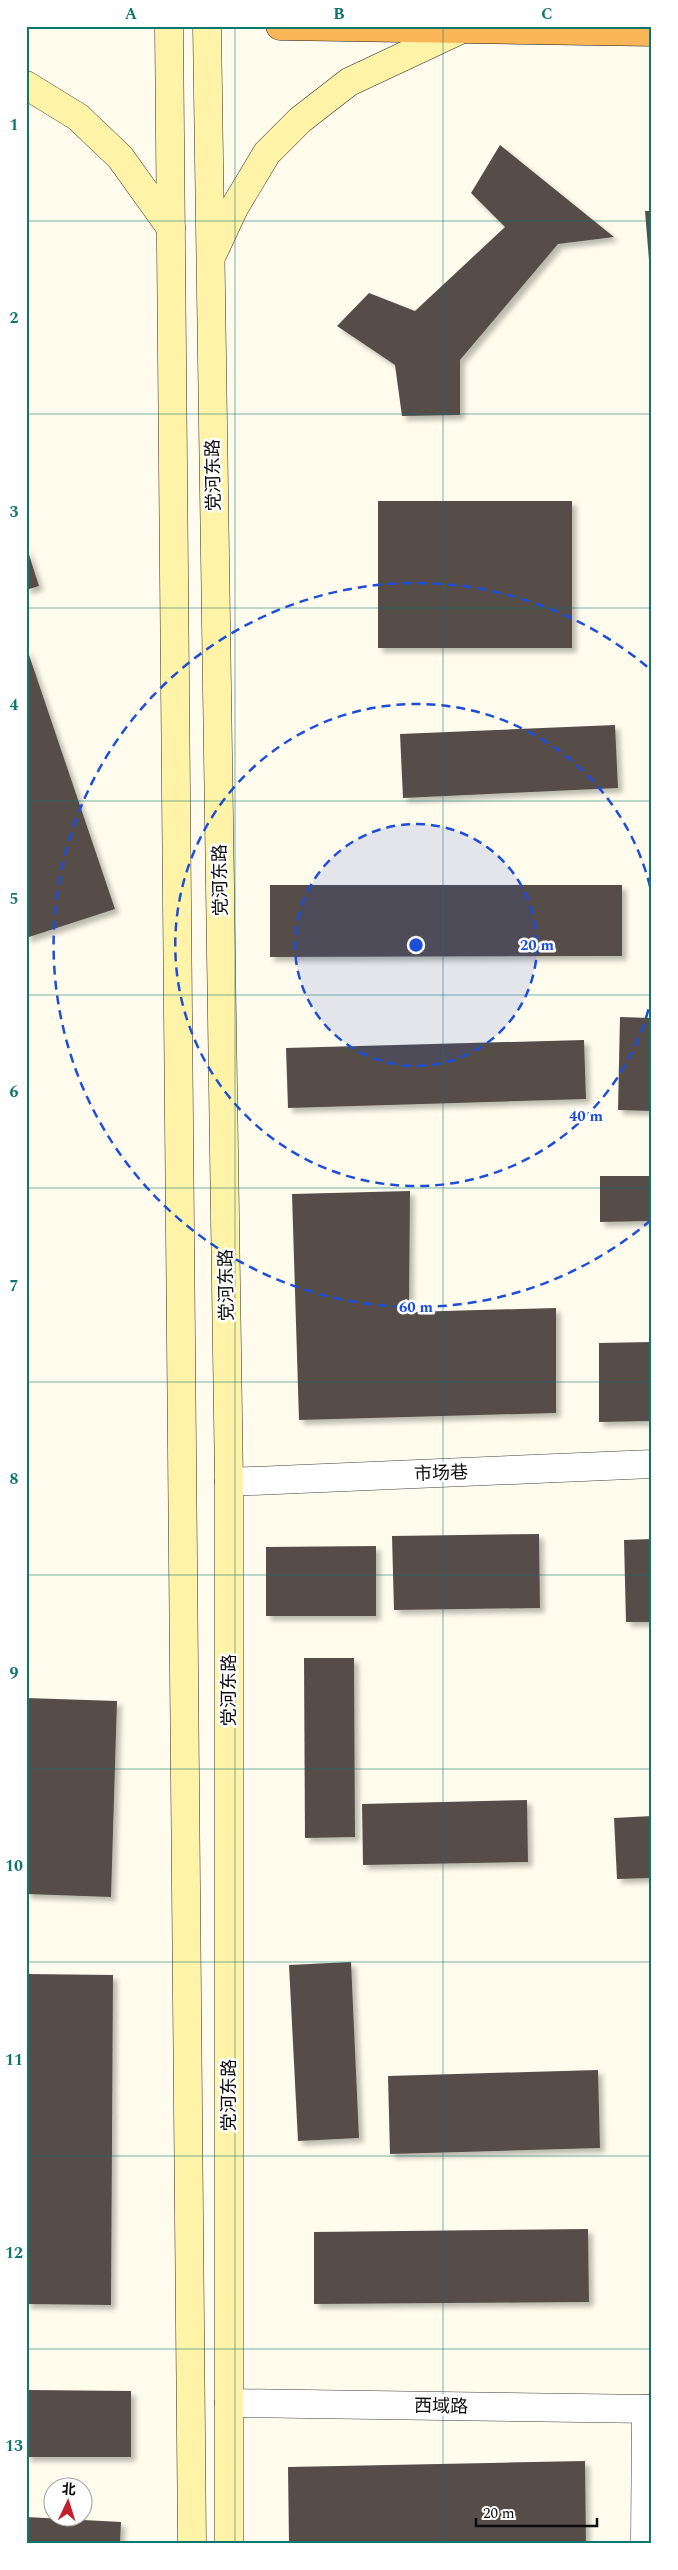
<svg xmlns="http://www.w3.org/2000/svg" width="678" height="2570" viewBox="0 0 678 2570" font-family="Spectral,'Noto Sans SC',serif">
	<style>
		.building { fill: #564e49; filter: url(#shadow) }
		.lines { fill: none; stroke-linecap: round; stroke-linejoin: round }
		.minor-casing { stroke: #404040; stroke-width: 29 }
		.tertiary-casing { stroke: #404040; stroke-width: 29 }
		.secondary-casing { stroke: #2f2f2f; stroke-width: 29 }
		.trunk-casing { stroke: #1e1e1e; stroke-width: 29 }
		.minor { stroke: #fff; stroke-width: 28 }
		.tertiary { stroke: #fff; stroke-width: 28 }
		.secondary { stroke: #fff3a8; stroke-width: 28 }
		.trunk { stroke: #fbb658; stroke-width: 28 }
		.grid { fill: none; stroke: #0f766e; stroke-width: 1; stroke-opacity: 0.55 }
		.ring { fill: none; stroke: #1d4ed8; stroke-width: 2.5; stroke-dasharray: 9 6 }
		.labels { text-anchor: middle; stroke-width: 5; stroke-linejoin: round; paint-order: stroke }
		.street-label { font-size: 18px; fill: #0d0d0d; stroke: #fff }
		.centre { fill: #1d4ed8; stroke: #fff; stroke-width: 2.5 }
		.ring-label { font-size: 15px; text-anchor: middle; font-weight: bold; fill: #1d4ed8; stroke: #fff; stroke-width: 5; stroke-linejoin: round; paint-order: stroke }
		.neatline { fill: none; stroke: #0f766e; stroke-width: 2 }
		.grid-label { font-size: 16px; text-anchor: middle; font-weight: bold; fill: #0f766e }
	</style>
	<defs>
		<filter id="shadow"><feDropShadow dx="4.5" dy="4.5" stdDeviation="2.5" flood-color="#0004"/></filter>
	</defs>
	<rect width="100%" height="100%" fill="#fffbed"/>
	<g class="building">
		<path d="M 500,145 L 614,237 L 558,244 L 460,360 L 460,415 L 402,416 L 395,365 L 337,326 L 369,293 L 415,311 L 505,227 L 471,193 Z"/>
		<path d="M 645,211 L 652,211 L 652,272 L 650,272 Z"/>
		<rect x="378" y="501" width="194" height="147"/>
		<path d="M 26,545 L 39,586 L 26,590 Z"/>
		<path d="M 26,646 L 115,909 L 26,938 Z"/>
		<path d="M 615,725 L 618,788 L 403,798 L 400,734 Z"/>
		<path d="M 270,885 L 622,885 L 622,956 L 270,957 Z"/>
		<path d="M 620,1017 L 652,1018 L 652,1111 L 618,1110 Z"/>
		<path d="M 584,1040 L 586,1099 L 288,1108 L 286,1048 Z"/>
		<path d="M 600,1176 L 652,1176 L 652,1221 L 600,1222 Z"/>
		<path d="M 410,1191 L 409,1312 L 556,1308 L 556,1413 L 299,1420 L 292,1194 Z"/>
		<path d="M 652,1342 L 652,1421 L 599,1422 L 599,1343 Z"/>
		<path d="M 539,1534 L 540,1608 L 394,1610 L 392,1536 Z"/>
		<path d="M 652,1539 L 652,1622 L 626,1622 L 624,1540 Z"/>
		<path d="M 376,1546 L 376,1616 L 266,1616 L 266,1547 Z"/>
		<path d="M 304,1658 L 354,1658 L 355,1837 L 305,1838 Z"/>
		<path d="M 26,1698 L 117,1701 L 111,1897 L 26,1894 Z"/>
		<path d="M 527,1800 L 528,1862 L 363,1865 L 362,1804 Z"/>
		<path d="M 652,1816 L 652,1878 L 617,1879 L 614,1818 Z"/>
		<path d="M 351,1962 L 359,2138 L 298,2141 L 289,1965 Z"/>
		<path d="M 26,1974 L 113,1975 L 111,2305 L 26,2304 Z"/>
		<path d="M 598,2070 L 600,2148 L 390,2154 L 388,2076 Z"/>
		<path d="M 588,2229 L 589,2302 L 314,2304 L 314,2232 Z"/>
		<path d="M 26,2390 L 131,2391 L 131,2457 L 26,2457 Z"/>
		<path d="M 585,2461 L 586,2544 L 289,2544 L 288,2467 Z"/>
		<path d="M 26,2517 L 121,2522 L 120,2544 L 26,2544 Z"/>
	</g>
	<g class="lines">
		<defs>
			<g id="minor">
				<path d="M 229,1482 L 652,1464"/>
				<path d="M 645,2544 L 646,2409"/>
			</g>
			<path id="tertiary" d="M 229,2403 L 652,2409"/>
			<g id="secondary">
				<path d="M 169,26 L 192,2544"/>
				<path d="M 207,26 L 229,1482 L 229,2544"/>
				<path d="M 26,85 L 78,117 L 120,157 L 171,228"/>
				<path d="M 213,253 L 234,208 L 267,153 L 300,120 L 349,82 L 464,28"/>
			</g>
			<path id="trunk" d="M 280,26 L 652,32"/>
		</defs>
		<use href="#minor" class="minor-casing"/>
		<use href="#tertiary" class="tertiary-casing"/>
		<use href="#secondary" class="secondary-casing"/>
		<use href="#trunk" class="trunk-casing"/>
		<use href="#minor" class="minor"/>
		<use href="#tertiary" class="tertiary"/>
		<use href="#secondary" class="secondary"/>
		<use href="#trunk" class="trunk"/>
	</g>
	<path class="grid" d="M 235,26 L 235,2544M 443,26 L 443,2544M 26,221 L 652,221M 26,414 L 652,414M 26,608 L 652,608M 26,801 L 652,801M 26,995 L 652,995M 26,1188 L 652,1188M 26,1382 L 652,1382M 26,1575 L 652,1575M 26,1769 L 652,1769M 26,1962 L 652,1962M 26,2156 L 652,2156M 26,2349 L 652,2349"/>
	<circle cx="416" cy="945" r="121" fill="#1d4ed8" fill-opacity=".12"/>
	<g class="ring">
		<circle cx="416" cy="945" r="121"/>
		<path d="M652 995A241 241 0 1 1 652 895"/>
		<path d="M651 1220A362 362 0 1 1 651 670"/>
	</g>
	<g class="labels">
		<g class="street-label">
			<text transform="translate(213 475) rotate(-91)" y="6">党河东路</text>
			<text transform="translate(220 880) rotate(-91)" y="6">党河东路</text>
			<text transform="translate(226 1285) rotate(-91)" y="6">党河东路</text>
			<text transform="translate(441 1473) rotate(-2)" y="6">市场巷</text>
			<text transform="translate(229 1690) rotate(-90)" y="6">党河东路</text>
			<text transform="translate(229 2095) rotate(-90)" y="6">党河东路</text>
			<text transform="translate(441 2406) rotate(1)" y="6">西域路</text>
		</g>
	</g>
	<circle cx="416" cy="945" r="8" class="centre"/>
	<g class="ring-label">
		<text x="537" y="950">20 m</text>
		<text x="586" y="1121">40 m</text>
		<text x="416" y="1312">60 m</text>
	</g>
	<rect width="678" height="2570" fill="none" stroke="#ffffff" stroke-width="55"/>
	<g transform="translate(68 2502) rotate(4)"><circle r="24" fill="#ffffff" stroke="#9e9e9e"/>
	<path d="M0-4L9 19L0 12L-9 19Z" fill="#c2202c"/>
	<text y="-8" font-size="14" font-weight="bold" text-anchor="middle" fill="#0d0d0d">北</text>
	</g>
	<path d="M476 2518v8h121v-8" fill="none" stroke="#0d0d0d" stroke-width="2.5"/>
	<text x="483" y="2518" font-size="15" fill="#0d0d0d" stroke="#ffffff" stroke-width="4" paint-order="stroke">20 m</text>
	<rect x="28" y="28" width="622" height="2514" class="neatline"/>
	<g class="grid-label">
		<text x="131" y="19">A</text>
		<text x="339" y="19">B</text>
		<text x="547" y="19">C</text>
		<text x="14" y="130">1</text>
		<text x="14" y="323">2</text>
		<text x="14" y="517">3</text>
		<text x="14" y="710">4</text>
		<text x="14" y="904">5</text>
		<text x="14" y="1097">6</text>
		<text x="14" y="1291">7</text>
		<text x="14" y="1484">8</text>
		<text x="14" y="1678">9</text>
		<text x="14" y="1871">10</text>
		<text x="14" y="2065">11</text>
		<text x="14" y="2258">12</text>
		<text x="14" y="2451">13</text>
	</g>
</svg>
